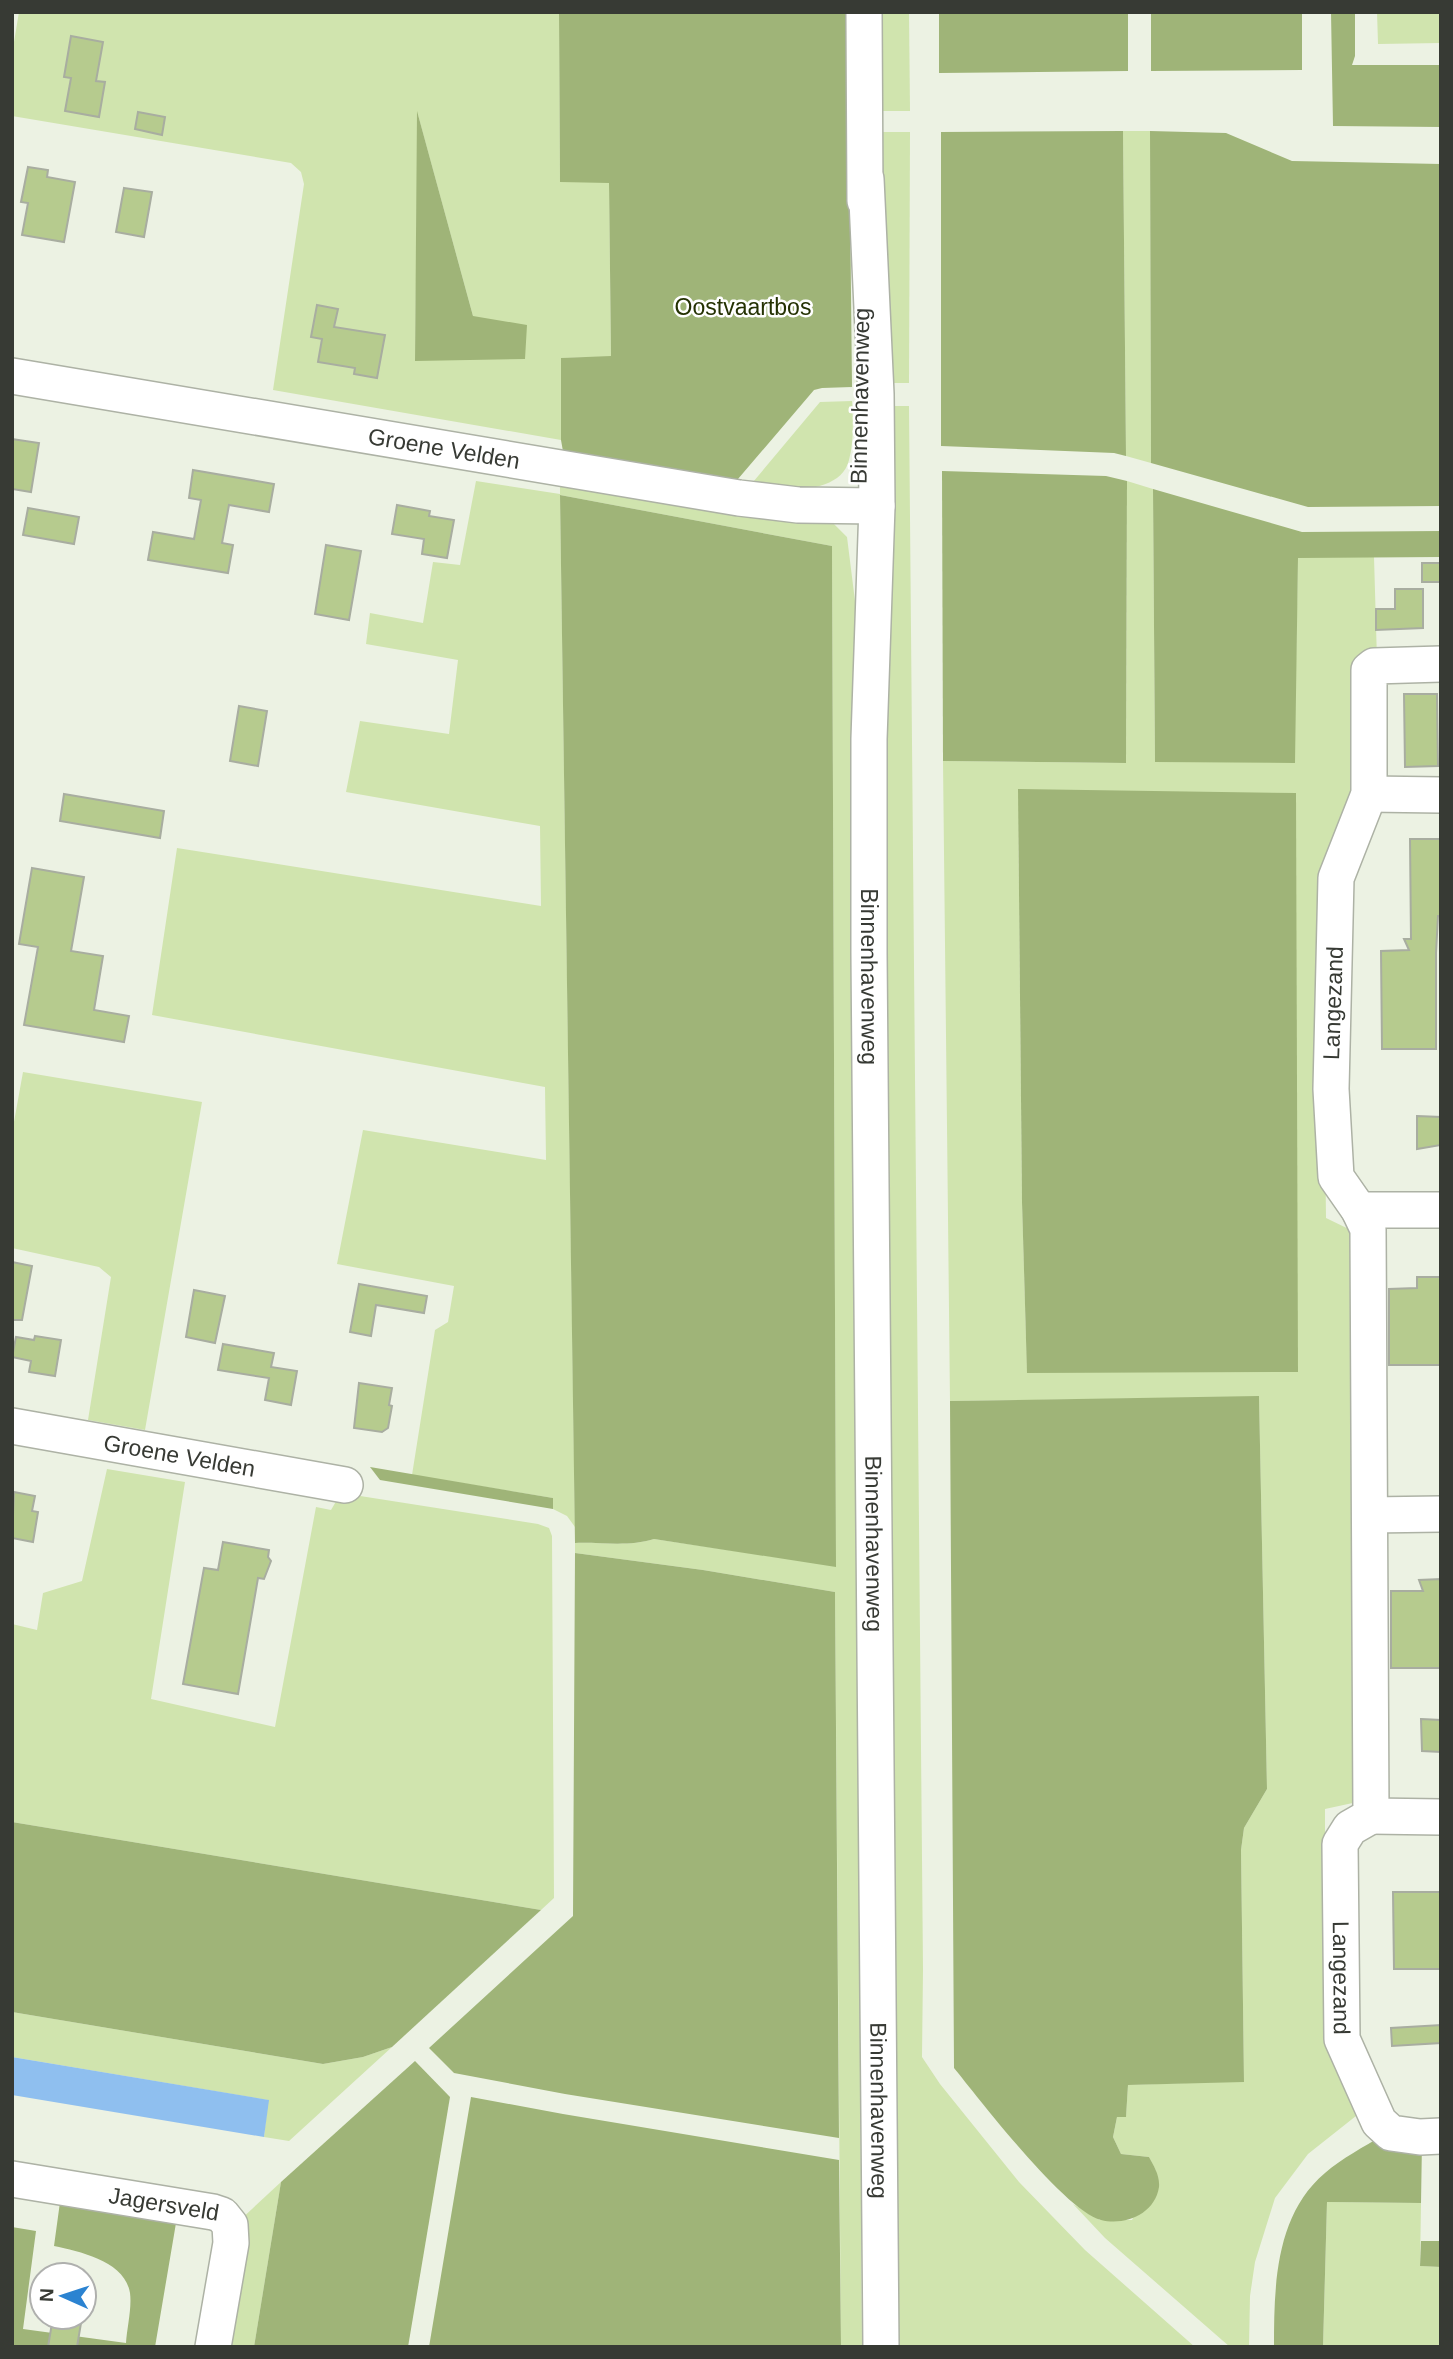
<svg xmlns="http://www.w3.org/2000/svg" width="1453" height="2359" viewBox="0 0 1453 2359" font-family="Arial,sans-serif">
	<style>
		.green { fill: #d0e4ae; fill-rule: evenodd }
		.forest { fill: #9fb478 }
		.water { fill: #8fbfef }
		.building { fill: #b6cb8e; stroke: #a8ada0; stroke-width: 2 }
		.lines { fill: none; stroke-linecap: round; stroke-linejoin: round }
		.minor-casing { stroke: #adb2a5; stroke-width: 38 }
		.minor { stroke: #fff; stroke-width: 35 }
		.labels { text-anchor: middle; stroke-width: 5; stroke-linejoin: round; paint-order: stroke }
		.park-label { font-size: 23px; fill: #253203; stroke: #fff }
		.street-label { font-size: 23px; fill: #373a34; stroke: #fff }
	</style>
	<rect width="100%" height="100%" fill="#ecf2e3"/>
	<g class="green">
		<path d="M 19,12 L 559,12 L 560,182 L 609,182 L 611,357 L 561,358 L 561,440 L 273,390 L 304,184 L 301,172 L 291,163 L 12,116 L 12,54 ZM 418,115 L 473,316 L 415,361 Z"/>
		<path d="M 877,12 L 909,12 L 910,111 L 878,111 Z"/>
		<path d="M 1377,12 L 1441,12 L 1441,43 L 1378,44 Z"/>
		<path d="M 1123,131 L 1150,131 L 1151,463 L 1126,456 Z"/>
		<path d="M 879,132 L 910,132 L 909,383 L 880,383 Z"/>
		<path d="M 852,401 C 853,420 854,442 849,460 C 840,497 777,490 748,488 L 820,402 Z"/>
		<path d="M 880,406 L 909,406 L 923,1970 L 922,2057 L 940,2084 L 1019,2182 L 1085,2250 L 1195,2347 L 894,2347 Z"/>
		<path d="M 560,477 L 832,522 L 847,537 L 855,601 L 857,1570 L 862,2347 L 841,2347 L 835,1592 L 703,1570 L 575,1553 L 575,1543 C 601,1542 629,1547 654,1539 L 836,1566 L 832,546 L 560,495 L 575,1527 L 567,1516 L 553,1509 L 553,1498 L 412,1475 L 435,1330 L 448,1322 L 454,1286 L 337,1264 L 363,1130 L 546,1160 L 545,1087 L 152,1015 L 177,848 L 541,906 L 540,826 L 346,792 L 360,721 L 449,734 L 458,660 L 366,644 L 370,613 L 423,623 L 433,562 L 460,565 L 476,481 L 560,494 Z"/>
		<path d="M 1127,481 L 1153,489 L 1155,762 L 1294,762 L 1298,557 L 1374,557 L 1377,660 L 1353,661 L 1361,805 L 1322,893 L 1326,1218 L 1357,1233 L 1362,1801 L 1325,1809 L 1325,2025 L 1361,2112 L 1308,2154 L 1275,2198 L 1255,2262 L 1250,2296 L 1249,2347 L 1230,2347 L 1105,2238 L 1073,2204 L 1100,2220 L 1132,2220 L 1156,2171 L 1149,2157 L 1121,2154 L 1113,2137 L 1117,2117 L 1126,2116 L 1128,2085 L 1244,2081 L 1241,1850 L 1244,1828 L 1267,1789 L 1259,1397 L 950,1401 L 943,761 L 1126,763 ZM 1018,789 L 1027,1372 L 1022,1202 Z"/>
		<path d="M 23,1072 L 202,1102 L 145,1430 L 88,1420 L 111,1277 L 99,1267 L 12,1248 L 12,1133 Z"/>
		<path d="M 107,1469 L 185,1482 L 151,1699 L 275,1727 L 316,1507 L 331,1510 L 341,1493 L 538,1524 L 549,1528 L 552,1536 L 554,1898 L 541,1910 L 12,1822 L 12,1624 L 37,1630 L 43,1593 L 82,1581 Z"/>
		<path d="M 12,2012 L 323,2064 L 363,2057 L 392,2047 L 289,2141 L 264,2137 L 268,2100 L 12,2057 Z"/>
		<path d="M 281,2182 L 254,2347 L 221,2347 L 238,2222 Z"/>
		<path d="M 1327,2202 L 1421,2203 L 1420,2266 L 1441,2267 L 1441,2347 L 1323,2347 Z"/>
	</g>
	<g class="forest">
		<path d="M 559,12 L 848,12 L 852,387 L 822,388 L 814,390 L 732,486 L 564,457 L 561,440 L 561,358 L 611,356 L 609,183 L 560,182 Z"/>
		<path d="M 939,12 L 1128,12 L 1128,71 L 939,73 Z"/>
		<path d="M 1151,12 L 1302,12 L 1302,70 L 1151,71 Z"/>
		<path d="M 1331,12 L 1355,12 L 1355,56 L 1352,65 L 1441,65 L 1441,127 L 1333,126 Z"/>
		<path d="M 417,111 L 473,316 L 527,325 L 525,359 L 415,361 Z"/>
		<path d="M 1123,131 L 1126,456 L 1114,453 L 941,446 L 941,132 Z"/>
		<path d="M 1150,131 L 1226,133 L 1292,161 L 1441,164 L 1441,506 L 1308,507 L 1151,463 Z"/>
		<path d="M 942,471 L 1106,476 L 1127,481 L 1126,763 L 943,761 Z"/>
		<path d="M 1153,489 L 1302,532 L 1441,531 L 1441,557 L 1298,558 L 1295,763 L 1155,762 Z"/>
		<path d="M 560,495 L 832,546 L 836,1567 L 654,1539 C 629,1547 601,1542 575,1543 Z"/>
		<path d="M 1018,789 L 1296,793 L 1298,1372 L 1027,1373 L 1022,1202 Z"/>
		<path d="M 1259,1396 L 1267,1789 L 1244,1828 L 1241,1850 L 1244,2082 L 1128,2085 L 1126,2117 L 1117,2117 L 1113,2137 L 1121,2154 L 1149,2157 C 1154,2166 1160,2176 1159,2187 C 1155,2214 1125,2226 1101,2220 C 1065,2211 980,2100 954,2068 L 950,1401 Z"/>
		<path d="M 370,1467 L 553,1498 L 553,1509 L 380,1480 Z"/>
		<path d="M 575,1553 L 703,1570 L 835,1592 L 839,2138 L 565,2094 L 454,2073 L 429,2048 L 573,1916 Z"/>
		<path d="M 12,1822 L 541,1910 L 392,2047 L 363,2057 L 323,2064 L 12,2012 Z"/>
		<path d="M 415,2061 L 450,2097 L 408,2347 L 254,2347 L 281,2182 Z"/>
		<path d="M 471,2097 L 563,2114 L 839,2160 L 841,2347 L 429,2347 Z"/>
		<path d="M 1383,2135 L 1422,2142 L 1421,2203 L 1327,2202 L 1323,2347 L 1274,2347 C 1274,2287 1275,2215 1325,2173 C 1342,2158 1364,2147 1383,2135 Z"/>
		<path d="M 60,2202 L 176,2223 L 155,2347 L 12,2347 L 12,2227 L 36,2231 L 23,2329 L 126,2343 C 127,2328 132,2308 130,2293 C 125,2261 81,2252 54,2246 Z"/>
		<path d="M 1421,2241 L 1441,2241 L 1441,2267 L 1420,2266 Z"/>
	</g>
	<path class="water" d="M 12,2057 L 269,2100 L 264,2137 L 12,2095 Z"/>
	<g class="building">
		<path d="M 71,36 L 103,42 L 96,81 L 105,82 L 99,117 L 65,111 L 71,78 L 64,77 Z"/>
		<path d="M 138,112 L 165,117 L 162,135 L 135,129 Z"/>
		<path d="M 28,167 L 48,170 L 47,177 L 75,182 L 64,242 L 22,235 L 28,203 L 21,202 Z"/>
		<path d="M 124,188 L 152,192 L 144,237 L 116,232 Z"/>
		<path d="M 317,305 L 338,309 L 334,327 L 385,335 L 377,378 L 354,374 L 355,368 L 318,362 L 322,339 L 311,337 Z"/>
		<path d="M 12,439 L 39,443 L 31,492 L 12,489 Z"/>
		<path d="M 193,470 L 274,484 L 269,512 L 229,505 L 222,543 L 233,545 L 228,573 L 148,560 L 153,532 L 194,539 L 201,500 L 189,498 Z"/>
		<path d="M 397,505 L 430,511 L 429,516 L 454,520 L 447,558 L 422,554 L 424,539 L 392,534 Z"/>
		<path d="M 28,508 L 79,517 L 74,544 L 23,535 Z"/>
		<path d="M 326,545 L 361,551 L 349,620 L 315,614 Z"/>
		<rect x="1422" y="563" width="19" height="19"/>
		<path d="M 1395,589 L 1423,589 L 1423,628 L 1376,630 L 1376,609 L 1395,609 Z"/>
		<path d="M 1404,694 L 1437,694 L 1438,766 L 1405,767 Z"/>
		<path d="M 239,706 L 267,711 L 258,766 L 230,761 Z"/>
		<path d="M 64,794 L 164,811 L 160,838 L 60,821 Z"/>
		<path d="M 1410,839 L 1441,839 L 1441,916 L 1438,916 L 1436,953 L 1436,1049 L 1382,1049 L 1381,951 L 1409,950 L 1404,939 L 1411,939 Z"/>
		<path d="M 32,868 L 84,877 L 71,951 L 103,956 L 94,1010 L 129,1016 L 124,1042 L 24,1025 L 38,947 L 19,944 Z"/>
		<path d="M 1417,1116 L 1441,1117 L 1441,1145 L 1417,1149 Z"/>
		<path d="M 12,1262 L 32,1266 L 22,1320 L 12,1320 Z"/>
		<path d="M 1417,1277 L 1441,1277 L 1441,1365 L 1389,1365 L 1389,1289 L 1417,1288 Z"/>
		<path d="M 359,1284 L 427,1296 L 424,1313 L 376,1305 L 371,1336 L 350,1332 Z"/>
		<path d="M 194,1290 L 225,1296 L 215,1343 L 186,1337 Z"/>
		<path d="M 35,1336 L 61,1340 L 55,1376 L 29,1372 L 31,1361 L 12,1357 L 16,1337 L 34,1340 Z"/>
		<path d="M 223,1344 L 274,1353 L 271,1367 L 297,1371 L 291,1405 L 265,1400 L 269,1378 L 218,1370 Z"/>
		<path d="M 359,1383 L 392,1388 L 389,1405 L 392,1406 L 388,1428 L 382,1432 L 354,1428 Z"/>
		<path d="M 14,1492 L 35,1496 L 32,1511 L 38,1512 L 33,1542 L 12,1538 Z"/>
		<path d="M 223,1542 L 269,1550 L 268,1557 L 271,1561 L 264,1579 L 258,1578 L 238,1694 L 183,1684 L 204,1568 L 218,1570 Z"/>
		<path d="M 1441,1579 L 1441,1668 L 1391,1668 L 1391,1591 L 1423,1591 L 1419,1580 Z"/>
		<path d="M 1421,1719 L 1441,1720 L 1441,1752 L 1422,1751 Z"/>
		<path d="M 1393,1892 L 1441,1892 L 1441,1969 L 1394,1969 Z"/>
		<path d="M 1441,2025 L 1441,2043 L 1392,2046 L 1391,2028 Z"/>
		<path d="M 53,2317 L 82,2317 L 77,2347 L 48,2347 Z"/>
	</g>
	<g class="lines">
		<defs>
			<g id="minor">
				<path d="M 864,12 L 865,201"/>
				<path id="s1" d="M 866,179 L 876,394 L 877,506 L 869,739 L 869,953 L 881,2347"/>
				<path id="s2" d="M 12,376 L 739,498 L 798,505 L 877,506"/>
				<path id="s3" d="M 1441,664 L 1374,666 L 1369,670 L 1369,794 L 1336,878 L 1331,1089 L 1336,1177 L 1359,1210 L 1368,1229 L 1371,1816 L 1350,1828 L 1340,1844 L 1342,2039 L 1379,2122 L 1391,2133 L 1420,2137 L 1441,2136"/>
				<path d="M 1369,794 L 1441,795"/>
				<path d="M 1359,1210 L 1441,1210"/>
				<path id="s4" d="M 12,1426 L 345,1485"/>
				<path d="M 1370,1515 L 1441,1514"/>
				<path d="M 1371,1816 L 1441,1817"/>
				<path id="s5" d="M 12,2179 L 213,2212 L 222,2215 L 230,2225 L 231,2243 L 213,2347"/>
			</g>
		</defs>
		<use href="#minor" class="minor-casing"/>
		<use href="#minor" class="minor"/>
	</g>
	<g class="labels">
		<g class="park-label">
			<text x="743" y="315">Oostvaartbos</text>
		</g>
		<g class="street-label">
			<text transform="translate(860 396) rotate(-89)" y="8">Binnenhavenweg</text>
			<text dy="8" stroke="none"><textPath href="#s2" startOffset="438">Groene Velden</textPath></text>
			<text dy="8" stroke="none"><textPath href="#s1" startOffset="798">Binnenhavenweg</textPath></text>
			<text transform="translate(1333 1003) rotate(-88)" y="8">Langezand</text>
			<text dy="8" stroke="none"><textPath href="#s4" startOffset="170">Groene Velden</textPath></text>
			<text dy="8" stroke="none"><textPath href="#s1" startOffset="1365">Binnenhavenweg</textPath></text>
			<text dy="8" stroke="none"><textPath href="#s3" startOffset="1412">Langezand</textPath></text>
			<text dy="8" stroke="none"><textPath href="#s1" startOffset="1932">Binnenhavenweg</textPath></text>
			<text dy="8" stroke="none"><textPath href="#s5" startOffset="154">Jagersveld</textPath></text>
		</g>
	</g>
	<rect width="1453" height="2359" fill="none" stroke="#373a34" stroke-width="28"/>
	<g transform="translate(63 2296) rotate(273)"><circle r="33" fill="#ffffff" stroke="#afb0ae" stroke-width="2"/>
	<path d="M0-5L12 26L0 18L-12 26Z" fill="#2b83d1"/>
	<text y="-10" font-size="19" font-weight="bold" text-anchor="middle" fill="#373a34">N</text>
	</g>
</svg>
